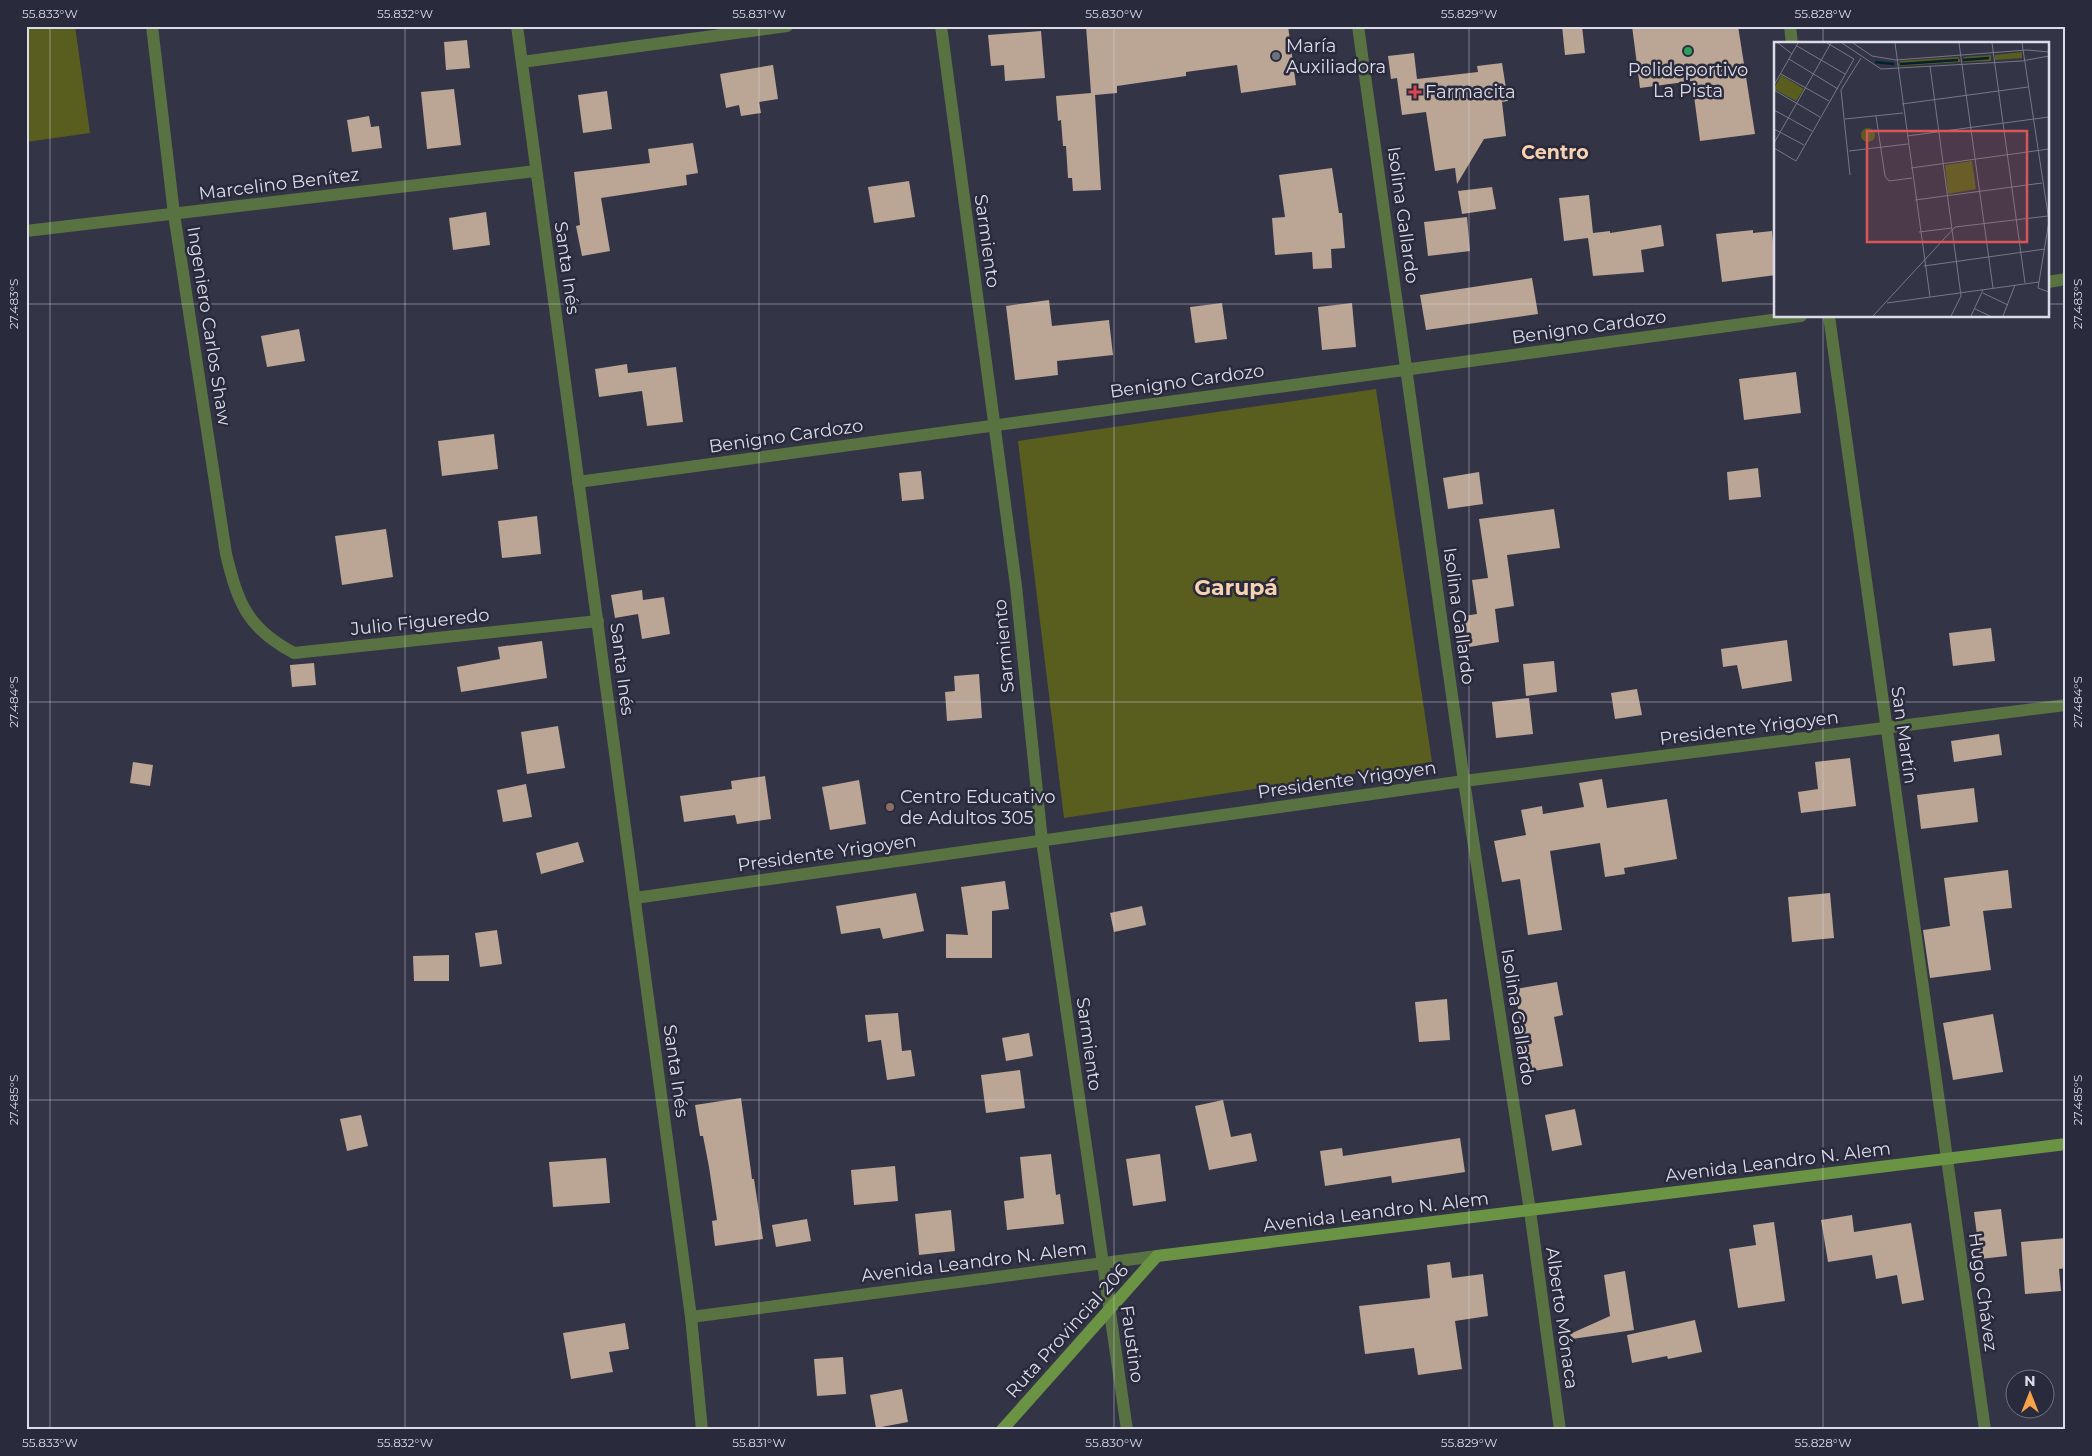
<svg xmlns="http://www.w3.org/2000/svg" width="2092" height="1456" viewBox="0 0 2092 1456" font-family="Montserrat,sans-serif">
	<style>
		.green { fill: #595e1f }
		.building { fill: #bba594 }
		.lines { fill: none; stroke-linecap: round; stroke-linejoin: round }
		.street { stroke: #587242; stroke-width: 12 }
		.secondary { stroke: #6a9344; stroke-width: 12 }
		.ticks { fill: none; stroke: #dcdce9; stroke-width: 1; stroke-opacity: 0.45 }
		.leisure-dot { fill: #2e9e5b; stroke: #2a2a3d; stroke-width: 2 }
		.worship-dot { fill: #6b7280; stroke: #2a2a3d; stroke-width: 2 }
		.health-dot { fill: #e0444e; stroke: #2a2a3d; stroke-width: 2 }
		.education-dot { fill: #8d6e63; stroke: #2a2a3d; stroke-width: 2 }
		.labels { text-anchor: middle; stroke-width: 5; stroke-linejoin: round; paint-order: stroke }
		.poi-label { font-size: 18px; fill: #dcdce9; stroke: #2a2a3d; text-anchor: start }
		.street-label { font-size: 18px; fill: #dcdce9; stroke: #2a2a3d }
		.neighbourhood-label { font-size: 19px; font-weight: bold; fill: #f7d2b1; stroke: #2a2a3d }
		.district-label { font-size: 22px; font-weight: bold; fill: #f7d2b1; stroke: #2a2a3d }
		.inset-river { fill: none; stroke: #032130; stroke-width: 2.5 }
		.inset-road { fill: none; stroke: #778; stroke-width: 1 }
		.view { fill: #d85558; fill-opacity: 0.15; stroke: #d85558; stroke-width: 2.5 }
		.inset-edge { fill: none; stroke: #dcdce9; stroke-width: 2.5 }
		.neatline { fill: none; stroke: #dcdce9; stroke-width: 2 }
		.ticks-label { font-size: 12px; text-anchor: middle; fill: #dcdce9 }
	</style>
	<rect width="100%" height="100%" fill="#343447"/>
	<g class="green">
		<path d="M 26,26 L 75,26 L 90,133 L 26,142 Z"/>
		<path d="M 1376,389 L 1432,762 L 1064,818 L 1018,441 Z"/>
	</g>
	<g class="building">
		<path d="M 1086,26 L 1179,26 L 1180,29 L 1202,26 L 1288,26 L 1296,85 L 1241,93 L 1237,65 L 1186,72 L 1186,76 L 1117,86 L 1117,93 L 1095,95 L 1101,190 L 1073,191 L 1072,178 L 1068,178 L 1066,146 L 1063,146 L 1061,120 L 1058,121 L 1056,96 L 1091,93 Z"/>
		<path d="M 1562,26 L 1582,26 L 1585,53 L 1565,55 Z"/>
		<path d="M 1632,26 L 1738,26 L 1755,134 L 1700,141 L 1692,81 L 1640,88 Z"/>
		<path d="M 1041,31 L 1045,78 L 1005,81 L 1004,65 L 991,66 L 988,35 Z"/>
		<path d="M 467,40 L 470,68 L 446,70 L 444,42 Z"/>
		<path d="M 1414,53 L 1417,79 L 1478,72 L 1477,66 L 1502,63 L 1508,101 L 1502,102 L 1506,136 L 1484,139 L 1457,184 L 1455,168 L 1435,171 L 1426,112 L 1402,115 L 1397,78 L 1391,79 L 1388,56 Z"/>
		<path d="M 773,65 L 778,99 L 759,102 L 761,113 L 741,116 L 739,105 L 726,108 L 720,74 Z"/>
		<path d="M 454,89 L 461,145 L 427,149 L 421,92 Z"/>
		<path d="M 607,91 L 612,129 L 583,133 L 578,95 Z"/>
		<path d="M 369,116 L 371,127 L 379,126 L 382,148 L 352,152 L 347,120 Z"/>
		<path d="M 693,143 L 698,173 L 686,175 L 687,185 L 601,198 L 610,251 L 582,256 L 576,226 L 580,225 L 574,172 L 650,163 L 648,149 Z"/>
		<path d="M 1332,168 L 1339,213 L 1342,213 L 1345,248 L 1331,249 L 1332,268 L 1313,269 L 1312,252 L 1275,255 L 1272,218 L 1285,217 L 1279,175 Z"/>
		<path d="M 909,181 L 915,217 L 874,223 L 868,187 Z"/>
		<path d="M 1492,187 L 1496,209 L 1462,214 L 1458,191 Z"/>
		<path d="M 1589,195 L 1593,233 L 1610,231 L 1610,233 L 1661,225 L 1664,246 L 1641,250 L 1644,272 L 1593,276 L 1588,238 L 1564,241 L 1559,198 Z"/>
		<path d="M 486,212 L 490,245 L 453,250 L 449,218 Z"/>
		<path d="M 1467,217 L 1470,251 L 1428,256 L 1424,222 Z"/>
		<path d="M 1753,230 L 1753,233 L 1772,231 L 1776,275 L 1722,282 L 1716,234 Z"/>
		<path d="M 1532,278 L 1538,314 L 1426,330 L 1420,295 Z"/>
		<path d="M 1049,300 L 1052,326 L 1109,320 L 1113,355 L 1057,361 L 1058,375 L 1015,380 L 1006,306 Z"/>
		<path d="M 1222,303 L 1227,339 L 1195,343 L 1190,307 Z"/>
		<path d="M 1352,303 L 1356,347 L 1322,350 L 1318,307 Z"/>
		<path d="M 299,329 L 305,361 L 267,367 L 261,336 Z"/>
		<path d="M 627,364 L 628,373 L 676,367 L 683,422 L 647,426 L 642,391 L 599,397 L 595,369 Z"/>
		<path d="M 1796,372 L 1801,413 L 1744,420 L 1739,379 Z"/>
		<path d="M 494,434 L 498,469 L 442,476 L 438,441 Z"/>
		<path d="M 1758,468 L 1761,497 L 1729,500 L 1727,472 Z"/>
		<path d="M 921,471 L 924,499 L 902,501 L 899,473 Z"/>
		<path d="M 1479,472 L 1483,504 L 1448,509 L 1443,478 Z"/>
		<path d="M 1554,509 L 1560,548 L 1507,555 L 1514,606 L 1495,609 L 1499,642 L 1469,647 L 1464,616 L 1477,614 L 1472,580 L 1488,578 L 1479,519 Z"/>
		<path d="M 537,516 L 541,554 L 502,558 L 498,521 Z"/>
		<path d="M 386,529 L 393,577 L 342,585 L 335,536 Z"/>
		<path d="M 642,590 L 643,600 L 664,597 L 670,634 L 642,639 L 638,614 L 615,618 L 611,595 Z"/>
		<path d="M 1991,628 L 1995,661 L 1953,666 L 1949,633 Z"/>
		<path d="M 1787,640 L 1792,681 L 1742,689 L 1737,665 L 1723,667 L 1721,649 Z"/>
		<path d="M 542,641 L 547,678 L 461,692 L 457,667 L 500,659 L 498,647 Z"/>
		<path d="M 1554,661 L 1557,692 L 1526,696 L 1523,664 Z"/>
		<path d="M 314,663 L 316,685 L 292,687 L 290,665 Z"/>
		<path d="M 979,674 L 982,718 L 947,721 L 945,692 L 955,691 L 954,676 Z"/>
		<path d="M 1637,689 L 1642,715 L 1615,719 L 1611,693 Z"/>
		<path d="M 1529,698 L 1533,734 L 1496,738 L 1492,702 Z"/>
		<path d="M 558,726 L 565,768 L 527,774 L 521,732 Z"/>
		<path d="M 1999,734 L 2002,755 L 1954,762 L 1951,741 Z"/>
		<path d="M 1850,758 L 1856,806 L 1801,813 L 1798,792 L 1818,789 L 1815,762 Z"/>
		<path d="M 133,762 L 153,765 L 150,786 L 130,783 Z"/>
		<path d="M 765,776 L 771,819 L 737,824 L 735,815 L 684,822 L 680,796 L 732,789 L 731,781 Z"/>
		<path d="M 1602,779 L 1607,808 L 1667,799 L 1677,859 L 1624,868 L 1625,874 L 1605,877 L 1600,843 L 1550,851 L 1562,930 L 1528,935 L 1520,879 L 1502,882 L 1494,841 L 1526,835 L 1521,810 L 1542,806 L 1543,814 L 1584,807 L 1579,783 Z"/>
		<path d="M 859,780 L 866,824 L 830,830 L 822,787 Z"/>
		<path d="M 526,784 L 532,817 L 503,822 L 497,790 Z"/>
		<path d="M 1974,788 L 1978,822 L 1921,829 L 1917,795 Z"/>
		<path d="M 578,842 L 584,862 L 541,874 L 536,853 Z"/>
		<path d="M 2008,870 L 2012,908 L 1983,911 L 1991,970 L 1930,978 L 1923,930 L 1950,926 L 1944,878 Z"/>
		<path d="M 1005,881 L 1009,909 L 992,911 L 992,958 L 946,958 L 946,934 L 968,935 L 961,887 Z"/>
		<path d="M 916,893 L 924,931 L 883,939 L 880,928 L 841,934 L 836,906 Z"/>
		<path d="M 1830,893 L 1834,938 L 1792,942 L 1788,897 Z"/>
		<path d="M 1142,906 L 1146,925 L 1114,932 L 1110,913 Z"/>
		<path d="M 497,930 L 502,964 L 480,967 L 475,933 Z"/>
		<path d="M 449,955 L 449,981 L 414,981 L 413,956 Z"/>
		<path d="M 1557,982 L 1563,1015 L 1554,1017 L 1563,1066 L 1528,1072 L 1515,989 Z"/>
		<path d="M 1447,999 L 1450,1040 L 1419,1042 L 1415,1002 Z"/>
		<path d="M 898,1013 L 902,1051 L 911,1050 L 915,1076 L 887,1080 L 881,1040 L 868,1042 L 865,1015 Z"/>
		<path d="M 1993,1014 L 2003,1072 L 1953,1080 L 1943,1023 Z"/>
		<path d="M 1029,1033 L 1033,1056 L 1006,1061 L 1002,1038 Z"/>
		<path d="M 1020,1070 L 1025,1108 L 986,1113 L 981,1075 Z"/>
		<path d="M 741,1098 L 752,1179 L 754,1179 L 763,1239 L 715,1246 L 712,1221 L 717,1220 L 709,1167 L 703,1136 L 700,1136 L 695,1105 Z"/>
		<path d="M 1223,1100 L 1231,1137 L 1251,1133 L 1257,1161 L 1209,1170 L 1195,1106 Z"/>
		<path d="M 1575,1109 L 1582,1145 L 1552,1151 L 1545,1115 Z"/>
		<path d="M 361,1115 L 368,1146 L 347,1151 L 340,1119 Z"/>
		<path d="M 1460,1138 L 1465,1172 L 1392,1183 L 1391,1176 L 1325,1186 L 1320,1151 L 1342,1148 L 1343,1156 Z"/>
		<path d="M 1051,1154 L 1056,1195 L 1060,1194 L 1064,1224 L 1007,1230 L 1004,1201 L 1024,1198 L 1020,1157 Z"/>
		<path d="M 1160,1154 L 1166,1201 L 1133,1206 L 1126,1159 Z"/>
		<path d="M 606,1158 L 610,1203 L 553,1207 L 549,1162 Z"/>
		<path d="M 895,1166 L 898,1201 L 854,1205 L 851,1170 Z"/>
		<path d="M 2001,1209 L 2007,1256 L 1980,1259 L 1974,1212 Z"/>
		<path d="M 951,1210 L 955,1251 L 919,1255 L 915,1214 Z"/>
		<path d="M 1852,1215 L 1854,1232 L 1911,1223 L 1924,1300 L 1902,1304 L 1897,1275 L 1876,1279 L 1872,1255 L 1828,1262 L 1821,1220 Z"/>
		<path d="M 807,1219 L 811,1241 L 776,1247 L 772,1225 Z"/>
		<path d="M 1774,1222 L 1785,1301 L 1738,1308 L 1729,1249 L 1756,1245 L 1753,1225 Z"/>
		<path d="M 2066,1238 L 2066,1268 L 2059,1269 L 2061,1291 L 2025,1294 L 2021,1242 Z"/>
		<path d="M 1450,1262 L 1452,1278 L 1483,1274 L 1488,1316 L 1455,1321 L 1462,1369 L 1418,1375 L 1414,1348 L 1365,1354 L 1359,1306 L 1430,1298 L 1427,1265 Z"/>
		<path d="M 1625,1271 L 1634,1330 L 1572,1339 L 1570,1334 L 1610,1316 L 1604,1275 Z"/>
		<path d="M 1695,1320 L 1702,1352 L 1668,1359 L 1667,1356 L 1632,1363 L 1627,1335 Z"/>
		<path d="M 625,1323 L 629,1349 L 609,1352 L 613,1372 L 571,1379 L 563,1333 Z"/>
		<path d="M 843,1357 L 846,1394 L 817,1396 L 814,1359 Z"/>
		<path d="M 902,1389 L 908,1422 L 876,1428 L 870,1395 Z"/>
	</g>
	<g class="lines">
		<g class="street">
			<path d="M 152,26 L 174,214 L 226,554 C 238,603 247,628 294,653 L 598,621"/>
			<path d="M 517,26 L 691,1317 L 702,1430"/>
			<path d="M 941,26 L 1016,586 L 1042,841 L 1127,1430"/>
			<path d="M 1358,26 L 1464,781 L 1530,1211 L 1560,1430"/>
			<path d="M 1790,26 L 1792,44"/>
			<path d="M 522,62 L 787,26"/>
			<path d="M 26,231 L 536,171"/>
			<path d="M 2048,282 L 2066,279"/>
			<path d="M 1829,316 L 1985,1430"/>
			<path d="M 578,482 L 1801,316"/>
			<path d="M 635,898 L 1464,781 L 2066,705"/>
			<path d="M 691,1317 L 1157,1256"/>
		</g>
		<path class="secondary" d="M 1002,1430 L 1157,1256 L 2066,1144"/>
	</g>
	<path class="ticks" d="M 50,26 L 50,1430M 405,26 L 405,1430M 759,26 L 759,1430M 1114,26 L 1114,1430M 1469,26 L 1469,1430M 1823,26 L 1823,44M 26,304 L 1776,304M 2048,304 L 2066,304M 1823,316 L 1823,1430M 26,702 L 2066,702M 26,1100 L 2066,1100"/>
	<circle class="leisure-dot" cx="1688" cy="51" r="5"/>
	<circle class="worship-dot" cx="1276" cy="56" r="5"/>
	<path class="health-dot" d="M1412.5 84.5h5v5h5v5h-5v5h-5v-5h-5v-5h5z"/>
	<circle class="education-dot" cx="890" cy="807" r="5"/>
	<g class="labels">
		<g class="poi-label">
			<text x="1286" y="52">María<tspan x="1286" dy="21">Auxiliadora</tspan></text>
			<text x="1688" y="76" text-anchor="middle">Polideportivo<tspan x="1688" dy="21">La Pista</tspan></text>
			<text x="1425" y="98">Farmacita</text>
			<text x="900" y="803">Centro Educativo<tspan x="900" dy="21">de Adultos 305</tspan></text>
		</g>
		<g class="street-label">
			<text transform="translate(279 184) rotate(-7)" y="6">Marcelino Benítez</text>
			<text transform="translate(1403 215) rotate(82)" y="6">Isolina Gallardo</text>
			<text transform="translate(987 241) rotate(82)" y="6">Sarmiento</text>
			<text transform="translate(567 268) rotate(82)" y="6">Santa Inés</text>
			<text transform="translate(209 326) rotate(81)" y="6">Ingeniero Carlos Shaw</text>
			<text transform="translate(1589 327) rotate(-8)" y="6">Benigno Cardozo</text>
			<text transform="translate(1187 381) rotate(-8)" y="6">Benigno Cardozo</text>
			<text transform="translate(786 436) rotate(-8)" y="6">Benigno Cardozo</text>
			<text transform="translate(1459 616) rotate(82)" y="6">Isolina Gallardo</text>
			<text transform="translate(420 622) rotate(-6)" y="6">Julio Figueredo</text>
			<text transform="translate(1004 646) rotate(-95)" y="6">Sarmiento</text>
			<text transform="translate(622 669) rotate(83)" y="6">Santa Inés</text>
			<text transform="translate(1749 728) rotate(-7)" y="6">Presidente Yrigoyen</text>
			<text transform="translate(1904 735) rotate(82)" y="6">San Martín</text>
			<text transform="translate(1347 780) rotate(-8)" y="6">Presidente Yrigoyen</text>
			<text transform="translate(827 853) rotate(-8)" y="6">Presidente Yrigoyen</text>
			<text transform="translate(1518 1017) rotate(81)" y="6">Isolina Gallardo</text>
			<text transform="translate(1089 1044) rotate(82)" y="6">Sarmiento</text>
			<text transform="translate(676 1071) rotate(82)" y="6">Santa Inés</text>
			<text transform="translate(1778 1162) rotate(-7)" y="6">Avenida Leandro N. Alem</text>
			<text transform="translate(1376 1212) rotate(-7)" y="6">Avenida Leandro N. Alem</text>
			<text transform="translate(974 1262) rotate(-7)" y="6">Avenida Leandro N. Alem</text>
			<text transform="translate(1983 1292) rotate(82)" y="6">Hugo Chávez</text>
			<text transform="translate(1562 1318) rotate(82)" y="6">Alberto Mónaca</text>
			<text transform="translate(1067 1331) rotate(-48)" y="6">Ruta Provincial 206</text>
			<text transform="translate(1132 1344) rotate(82)" y="6">Faustino</text>
		</g>
		<g class="neighbourhood-label">
			<text x="1555" y="159">Centro</text>
		</g>
		<g class="district-label">
			<text x="1236" y="595">Garupá</text>
		</g>
	</g>
	<g transform="translate(1774 42)">
		<rect width="275" height="275" fill="#343447"/>
		<path d="M 248,10 L 248,16 L 221,18 L 221,13 ZM 217,13 L 217,19 L 189,20 L 190,15 ZM 184,15 L 187,20 L 125,24 L 126,19 ZM 7,33 L 30,47 L 22,59 L 0,47 ZM87 93a7 7 0 1 1 14 0a7 7 0 1 1-14 0ZM 198,119 L 202,147 L 174,152 L 171,123 Z" fill="#595e1f"/>
		<path class="inset-river" d="M 189,18 L 215,16M 101,20 L 120,22M 126,22 L 184,18"/>
		<path class="inset-road" d="M 4,1 L 18,12M 68,1 L 107,27 L 248,19 L 275,14M 79,1 L 98,14 L 122,18 L 253,8 L 275,10M 121,1 L 156,255M 185,1 L 219,246M 218,1 L 251,241M 248,1 L 275,179 L 264,246 L 275,250M 23,4 L 71,32M 15,17 L 64,47M 156,24 L 187,254 L 177,274M 7,32 L 55,59M 0,43 L 24,1M 0,48 L 46,75M 128,62 L 254,45M 0,68 L 38,89M 102,74 L 111,134 L 115,139 L 138,136M 71,77 L 129,71M 0,87 L 30,103M 133,94 L 275,75M 0,101 L 57,1M 0,106 L 22,119 L 80,17 L 53,1M 75,109 L 134,102M 137,126 L 275,107M 76,133 L 67,48 L 87,16M 141,158 L 268,141M 145,190 L 178,186M 150,224 L 271,207M 209,251 L 234,263M 113,261 L 265,240M 201,267 L 216,274M 99,274 L 181,185 L 274,174M 197,274 L 209,248M 229,274 L 241,243"/>
		<path class="view" d="M 93,89 L 253,89 L 253,200 L 93,200 Z"/>
		<rect width="275" height="275" class="inset-edge"/>
	</g>
	<rect width="2092" height="1456" fill="none" stroke="#2a2a3d" stroke-width="55"/>
	<g transform="translate(2030 1394)"><circle r="24" fill="#2a2a3d" stroke="#717182"/>
	<path d="M0-4L9 19L0 12L-9 19Z" fill="#f7a14a"/>
	<text y="-8" font-size="14" font-weight="bold" text-anchor="middle" fill="#dcdce9">N</text>
	</g>
	<rect x="28" y="28" width="2036" height="1400" class="neatline"/>
	<g class="ticks-label">
		<text x="50" y="18">55.833°W</text>
		<text x="405" y="18">55.832°W</text>
		<text x="759" y="18">55.831°W</text>
		<text x="1114" y="18">55.830°W</text>
		<text x="1469" y="18">55.829°W</text>
		<text x="1823" y="18">55.828°W</text>
		<text transform="translate(14 304) rotate(-90)" y="4">27.483°S</text>
		<text transform="translate(2078 304) rotate(-90)" y="4">27.483°S</text>
		<text transform="translate(14 702) rotate(-90)" y="4">27.484°S</text>
		<text transform="translate(2078 702) rotate(-90)" y="4">27.484°S</text>
		<text transform="translate(14 1100) rotate(-90)" y="4">27.485°S</text>
		<text transform="translate(2078 1100) rotate(-90)" y="4">27.485°S</text>
		<text x="50" y="1447">55.833°W</text>
		<text x="405" y="1447">55.832°W</text>
		<text x="759" y="1447">55.831°W</text>
		<text x="1114" y="1447">55.830°W</text>
		<text x="1469" y="1447">55.829°W</text>
		<text x="1823" y="1447">55.828°W</text>
	</g>
</svg>
